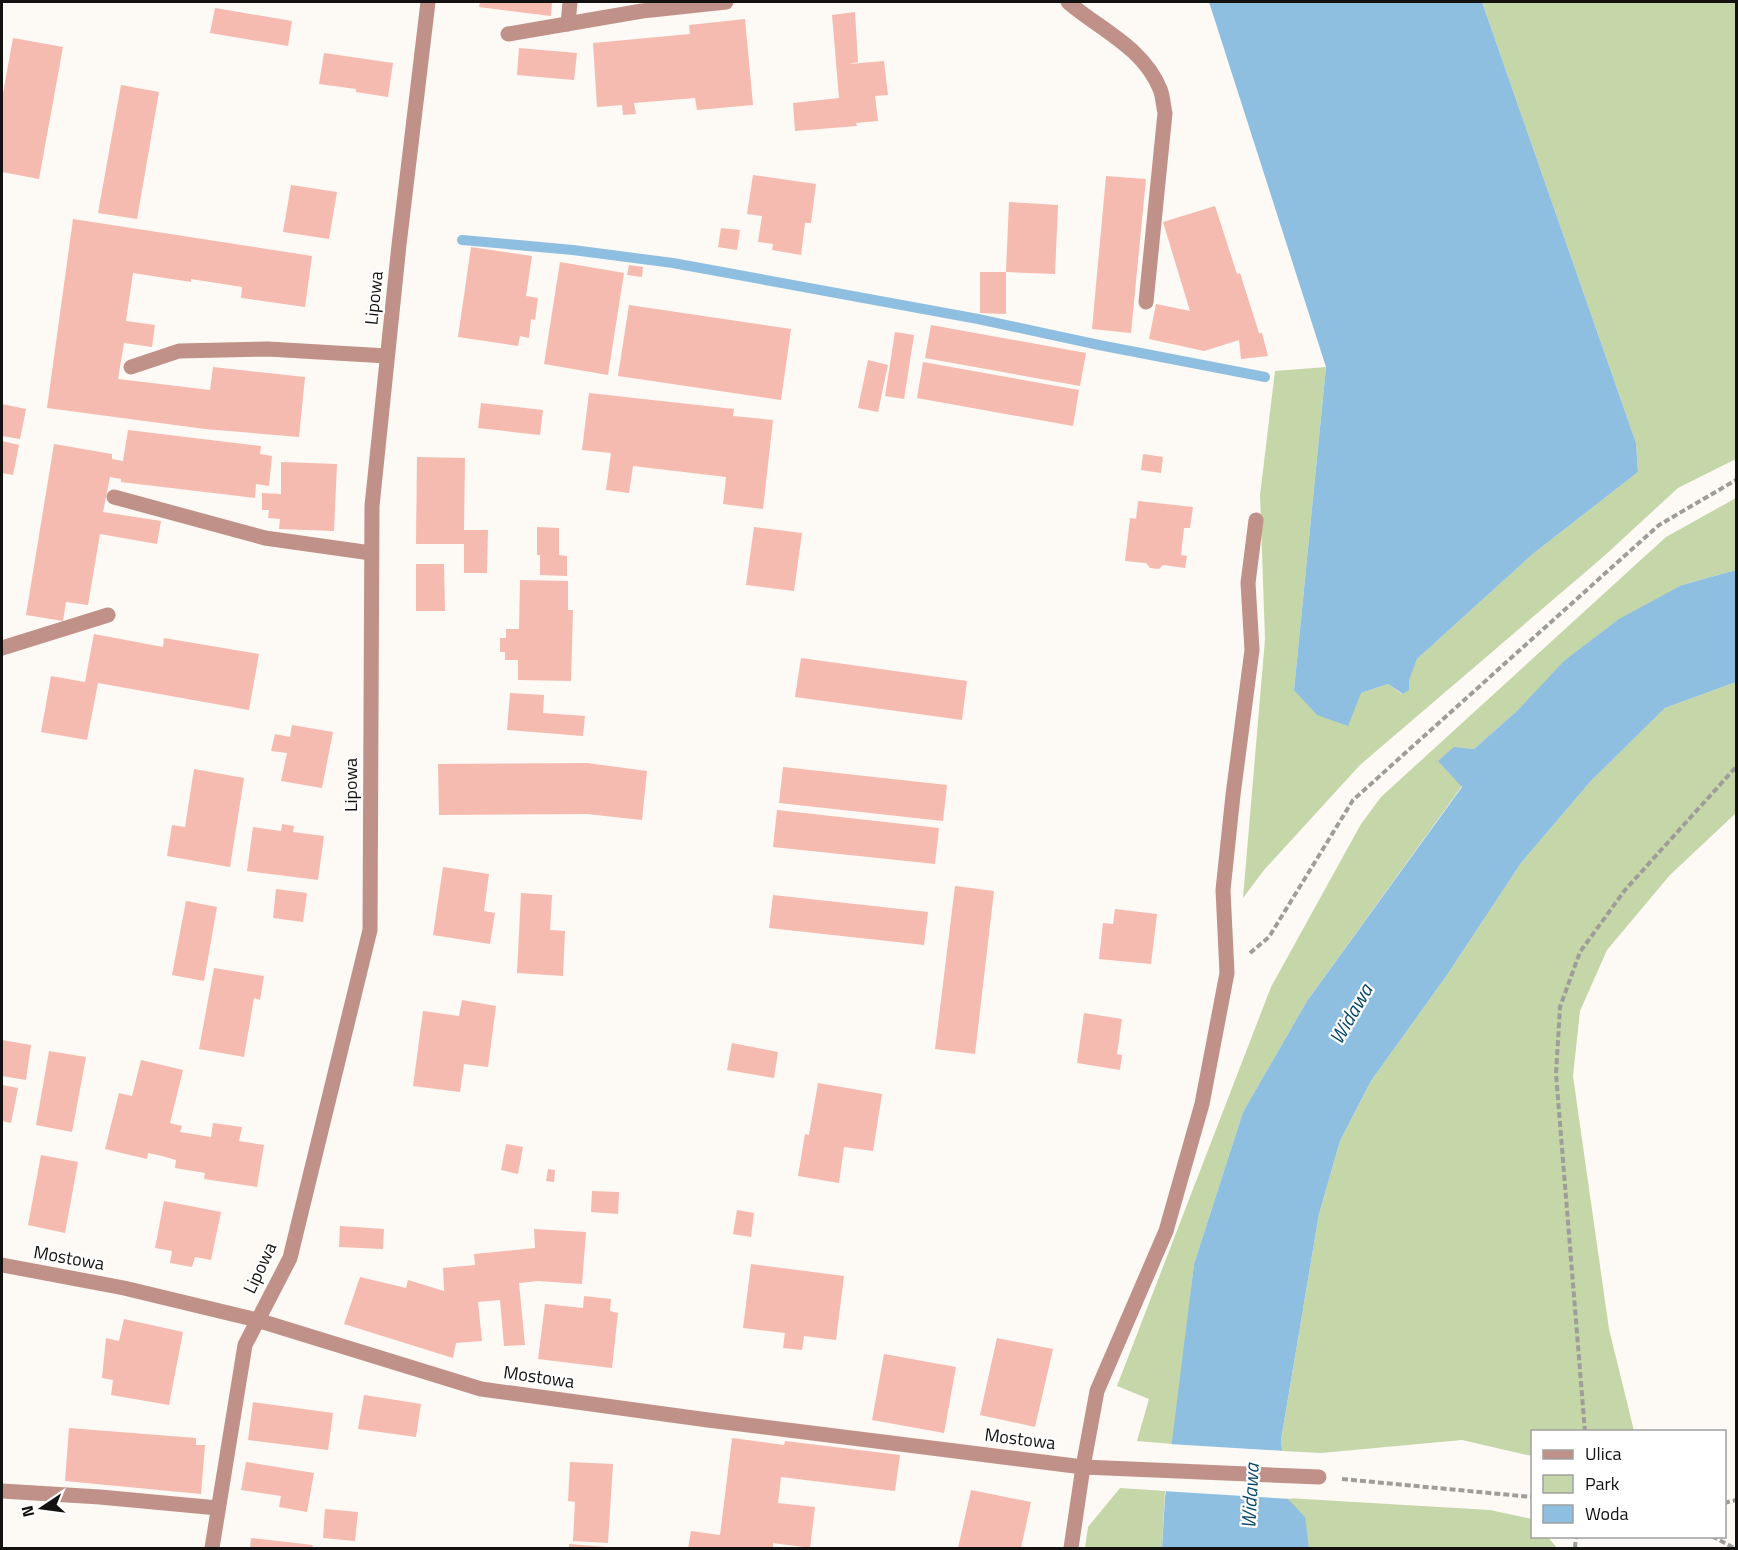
<svg xmlns="http://www.w3.org/2000/svg" width="1738" height="1550" viewBox="0 0 1738 1550" font-family="'Titillium Web',sans-serif">
	<style>
		.green { fill: #c5d6a9 }
		.water { fill: #8ebfe0 }
		.pier { fill: #fdf9f5 }
		.lines { fill: none; stroke-linecap: round; stroke-linejoin: round }
		.stream { stroke: #8ebfe0; stroke-width: 10 }
		.building { fill: #f5bbb0 }
		.path { stroke: #9f9d9a; stroke-width: 4; stroke-dasharray: 6 3; stroke-linecap: butt }
		.service { stroke: #c09189; stroke-width: 15 }
		.minor { stroke: #c09189; stroke-width: 15 }
		.labels { text-anchor: middle; stroke-width: 4.5; stroke-linejoin: round; paint-order: stroke }
		.street-label { font-size: 18px; fill: #131211; stroke: #fff }
		.water-label { font-size: 20px; font-style: italic; fill: #0a4869; stroke: #fff }
	</style>
	<rect width="100%" height="100%" fill="#fdf9f5"/>
	<g class="green">
		<path d="M 1482,2 L 1736,2 L 1736,459 L 1678,488 L 1603,557 L 1360,765 L 1264,870 L 1243,898 L 1265,639 L 1260,495 L 1275,371 L 1326,367 L 1294,690 L 1361,693 L 1388,684 L 1402,694 L 1417,659 L 1534,553 L 1638,472 L 1636,443 Z"/>
		<path d="M 1736,498 L 1736,570 L 1682,585 L 1519,709 L 1474,749 L 1454,748 L 1439,761 L 1462,786 L 1307,1001 L 1243,1112 L 1194,1264 L 1173,1444 L 1137,1441 L 1149,1399 L 1117,1386 L 1271,987 L 1361,824 L 1381,797 L 1633,567 L 1666,537 Z"/>
		<path d="M 1736,682 L 1736,813 L 1670,875 L 1607,950 L 1580,1011 L 1573,1076 L 1609,1329 L 1634,1431 L 1532,1432 L 1532,1456 L 1462,1440 L 1321,1453 L 1282,1451 L 1281,1440 L 1319,1214 L 1340,1141 L 1371,1081 L 1447,975 L 1521,863 L 1590,782 L 1665,708 Z"/>
		<path d="M 1120,1488 L 1165,1491 L 1162,1548 L 1085,1548 L 1088,1527 Z"/>
		<path d="M 1287,1498 L 1490,1510 L 1532,1519 L 1532,1536 L 1548,1537 L 1557,1548 L 1309,1548 L 1308,1542 Z"/>
	</g>
	<g class="water">
		<path d="M 1209,2 L 1482,2 L 1636,443 L 1638,472 L 1534,553 L 1417,659 L 1409,680 L 1409,690 L 1403,694 L 1388,684 L 1361,693 L 1348,726 L 1317,715 L 1294,690 L 1326,367 Z"/>
		<path d="M 1736,570 L 1736,682 L 1665,708 L 1590,782 L 1521,863 L 1447,975 L 1371,1081 L 1340,1141 L 1319,1214 L 1281,1440 L 1287,1498 L 1305,1517 L 1309,1548 L 1162,1548 L 1165,1498 L 1194,1264 L 1243,1112 L 1307,1001 L 1462,787 L 1438,761 L 1454,747 L 1474,749 L 1519,709 L 1564,661 L 1619,619 L 1682,585 Z"/>
	</g>
	<path class="pier" d="M 1169,1444 L 1285,1451 L 1291,1499 L 1162,1491 Z"/>
	<g class="lines">
		<path class="stream" d="M 462,240 L 573,250 L 673,263 L 978,319 L 1099,345 L 1265,377"/>
	</g>
	<g class="building">
		<path d="M 480,2 L 552,2 L 551,16 L 479,7 Z"/>
		<path d="M 215,8 L 292,21 L 288,46 L 210,33 Z"/>
		<path d="M 855,12 L 858,62 L 849,64 L 884,61 L 888,95 L 875,96 L 878,121 L 856,123 L 857,126 L 795,131 L 793,103 L 839,98 L 832,15 Z"/>
		<path d="M 745,19 L 753,105 L 697,110 L 695,98 L 634,103 L 636,114 L 623,115 L 622,105 L 597,107 L 593,43 L 690,34 L 689,25 Z"/>
		<path d="M 13,38 L 63,47 L 39,179 L 2,172 L 2,99 Z"/>
		<path d="M 519,48 L 577,53 L 574,80 L 517,75 Z"/>
		<path d="M 324,53 L 393,63 L 388,97 L 356,92 L 356,89 L 319,84 Z"/>
		<path d="M 121,85 L 159,92 L 137,219 L 98,213 Z"/>
		<path d="M 753,175 L 816,184 L 811,223 L 805,223 L 801,255 L 772,250 L 773,244 L 758,242 L 762,216 L 747,214 Z"/>
		<path d="M 1106,176 L 1146,179 L 1131,333 L 1092,329 Z"/>
		<path d="M 291,185 L 337,192 L 329,239 L 283,232 Z"/>
		<path d="M 1009,202 L 1058,205 L 1055,274 L 1006,272 Z"/>
		<path d="M 1215,206 L 1237,274 L 1240,273 L 1259,333 L 1262,333 L 1268,356 L 1241,359 L 1239,340 L 1204,351 L 1149,339 L 1156,304 L 1190,311 L 1163,222 Z"/>
		<path d="M 73,219 L 312,256 L 305,307 L 241,298 L 242,287 L 191,279 L 191,282 L 133,273 L 126,321 L 155,325 L 152,347 L 124,343 L 118,379 L 210,390 L 213,367 L 305,377 L 299,437 L 205,429 L 47,408 Z"/>
		<path d="M 721,228 L 740,230 L 737,250 L 718,247 Z"/>
		<path d="M 471,247 L 532,256 L 526,296 L 538,298 L 535,320 L 531,319 L 529,338 L 520,336 L 518,346 L 458,337 Z"/>
		<path d="M 560,262 L 624,273 L 608,375 L 544,364 Z"/>
		<path d="M 629,265 L 643,267 L 642,277 L 627,275 Z"/>
		<path d="M 980,272 L 1006,272 L 1006,314 L 980,313 Z"/>
		<path d="M 629,305 L 791,329 L 781,400 L 618,376 Z"/>
		<path d="M 931,325 L 1086,353 L 1080,386 L 925,358 Z"/>
		<path d="M 895,332 L 914,335 L 904,399 L 885,396 Z"/>
		<path d="M 868,360 L 888,365 L 878,412 L 858,408 Z"/>
		<path d="M 923,362 L 1079,390 L 1073,426 L 917,398 Z"/>
		<path d="M 589,393 L 734,409 L 733,416 L 773,420 L 763,509 L 723,504 L 726,477 L 633,466 L 629,493 L 606,490 L 611,453 L 582,450 Z"/>
		<path d="M 481,403 L 543,410 L 540,435 L 478,428 Z"/>
		<path d="M 2,404 L 26,409 L 20,439 L 2,436 Z"/>
		<path d="M 128,430 L 261,446 L 260,454 L 272,456 L 269,486 L 256,484 L 255,498 L 121,482 L 121,479 L 110,477 L 103,512 L 161,521 L 157,544 L 100,534 L 88,605 L 66,602 L 63,621 L 26,615 L 54,444 L 112,454 L 112,459 L 123,461 Z"/>
		<path d="M 2,441 L 19,445 L 13,475 L 2,473 Z"/>
		<path d="M 1143,454 L 1163,457 L 1161,473 L 1141,470 Z"/>
		<path d="M 417,457 L 465,458 L 464,530 L 488,530 L 487,573 L 464,573 L 464,544 L 416,544 Z"/>
		<path d="M 281,462 L 337,464 L 334,531 L 279,529 L 280,519 L 268,518 L 269,510 L 262,510 L 262,493 L 281,494 Z"/>
		<path d="M 1138,501 L 1193,507 L 1190,528 L 1184,528 L 1181,555 L 1187,556 L 1185,568 L 1163,565 L 1159,569 L 1150,568 L 1146,563 L 1125,561 L 1130,518 L 1136,519 Z"/>
		<path d="M 537,527 L 559,528 L 559,555 L 567,556 L 567,576 L 540,575 L 540,555 L 537,555 Z"/>
		<path d="M 754,527 L 802,533 L 794,591 L 746,585 Z"/>
		<path d="M 416,564 L 444,564 L 445,611 L 416,611 Z"/>
		<path d="M 520,580 L 568,581 L 568,610 L 573,610 L 571,681 L 518,680 L 518,660 L 505,660 L 505,652 L 500,652 L 500,638 L 506,638 L 506,629 L 519,629 Z"/>
		<path d="M 94,634 L 163,647 L 164,638 L 259,654 L 249,710 L 98,683 L 87,740 L 41,732 L 51,676 L 85,682 Z"/>
		<path d="M 801,658 L 967,681 L 962,720 L 795,697 Z"/>
		<path d="M 510,693 L 544,695 L 543,713 L 585,716 L 583,736 L 507,730 Z"/>
		<path d="M 292,725 L 333,732 L 322,788 L 281,781 L 287,753 L 271,751 L 275,734 L 290,737 Z"/>
		<path d="M 587,763 L 647,771 L 642,820 L 587,814 L 439,815 L 438,764 Z"/>
		<path d="M 783,767 L 947,785 L 943,821 L 779,803 Z"/>
		<path d="M 194,769 L 244,778 L 230,867 L 167,856 L 172,825 L 185,827 Z"/>
		<path d="M 777,810 L 939,828 L 935,864 L 773,847 Z"/>
		<path d="M 282,824 L 294,826 L 293,832 L 324,836 L 318,880 L 247,871 L 253,827 L 281,831 Z"/>
		<path d="M 443,867 L 489,874 L 484,911 L 495,913 L 490,944 L 433,935 Z"/>
		<path d="M 955,886 L 994,891 L 975,1054 L 935,1049 Z"/>
		<path d="M 276,889 L 307,893 L 303,922 L 273,918 Z"/>
		<path d="M 521,893 L 552,895 L 550,930 L 565,931 L 563,976 L 517,973 Z"/>
		<path d="M 773,895 L 928,912 L 924,945 L 769,928 Z"/>
		<path d="M 186,901 L 217,907 L 204,981 L 172,975 Z"/>
		<path d="M 1115,909 L 1157,914 L 1151,964 L 1099,959 L 1103,923 L 1113,924 Z"/>
		<path d="M 214,968 L 264,976 L 260,1000 L 254,998 L 244,1057 L 199,1049 Z"/>
		<path d="M 462,1000 L 496,1006 L 488,1067 L 464,1064 L 460,1092 L 413,1086 L 423,1011 L 459,1016 Z"/>
		<path d="M 1084,1013 L 1122,1019 L 1117,1054 L 1122,1055 L 1120,1070 L 1077,1063 Z"/>
		<path d="M 2,1040 L 31,1045 L 26,1080 L 2,1076 Z"/>
		<path d="M 732,1043 L 778,1052 L 774,1078 L 727,1070 Z"/>
		<path d="M 49,1051 L 86,1057 L 72,1132 L 36,1125 Z"/>
		<path d="M 141,1060 L 183,1070 L 170,1123 L 182,1126 L 180,1132 L 211,1137 L 213,1123 L 242,1127 L 239,1141 L 264,1145 L 257,1187 L 204,1179 L 205,1173 L 175,1168 L 176,1160 L 162,1156 L 148,1153 L 147,1159 L 105,1149 L 119,1093 L 132,1096 Z"/>
		<path d="M 818,1083 L 882,1094 L 873,1151 L 844,1147 L 839,1183 L 798,1176 L 805,1134 L 809,1135 Z"/>
		<path d="M 2,1085 L 18,1088 L 11,1123 L 2,1121 Z"/>
		<path d="M 506,1144 L 523,1147 L 518,1174 L 501,1170 Z"/>
		<path d="M 41,1155 L 78,1162 L 65,1233 L 28,1225 Z"/>
		<path d="M 548,1169 L 555,1170 L 554,1182 L 546,1181 Z"/>
		<path d="M 592,1191 L 619,1192 L 618,1214 L 591,1212 Z"/>
		<path d="M 164,1201 L 221,1212 L 211,1260 L 195,1257 L 192,1267 L 170,1263 L 172,1251 L 155,1248 Z"/>
		<path d="M 737,1210 L 754,1213 L 751,1237 L 733,1234 Z"/>
		<path d="M 340,1226 L 384,1229 L 383,1249 L 339,1247 Z"/>
		<path d="M 534,1229 L 586,1232 L 582,1284 L 538,1281 L 519,1283 L 525,1345 L 504,1346 L 500,1300 L 478,1302 L 482,1341 L 456,1343 L 453,1358 L 344,1324 L 360,1277 L 406,1288 L 408,1280 L 444,1291 L 443,1268 L 475,1265 L 474,1254 L 535,1248 Z"/>
		<path d="M 751,1264 L 844,1276 L 836,1340 L 804,1336 L 802,1350 L 783,1348 L 785,1333 L 743,1328 Z"/>
		<path d="M 584,1296 L 611,1299 L 610,1311 L 618,1313 L 612,1368 L 538,1359 L 545,1304 L 583,1308 Z"/>
		<path d="M 124,1319 L 183,1332 L 169,1405 L 111,1395 L 113,1380 L 102,1378 L 106,1338 L 119,1341 Z"/>
		<path d="M 997,1338 L 1053,1349 L 1035,1427 L 980,1415 Z"/>
		<path d="M 884,1354 L 956,1367 L 944,1433 L 872,1420 Z"/>
		<path d="M 364,1395 L 421,1404 L 416,1437 L 358,1429 Z"/>
		<path d="M 253,1402 L 333,1413 L 328,1450 L 248,1440 Z"/>
		<path d="M 69,1428 L 196,1438 L 196,1445 L 205,1445 L 201,1494 L 65,1481 Z"/>
		<path d="M 732,1438 L 784,1445 L 785,1441 L 900,1455 L 895,1491 L 781,1477 L 778,1503 L 815,1507 L 810,1548 L 773,1543 L 773,1548 L 688,1548 L 691,1531 L 720,1535 Z"/>
		<path d="M 246,1462 L 314,1473 L 307,1512 L 279,1507 L 281,1496 L 241,1490 Z"/>
		<path d="M 570,1462 L 613,1464 L 608,1543 L 573,1541 L 575,1502 L 568,1501 Z"/>
		<path d="M 971,1490 L 1031,1502 L 1021,1548 L 958,1548 Z"/>
		<path d="M 325,1509 L 358,1512 L 355,1541 L 323,1538 Z"/>
		<path d="M 251,1538 L 313,1545 L 312,1548 L 250,1548 Z"/>
		<path d="M 569,1544 L 606,1547 L 606,1548 L 569,1548 Z"/>
	</g>
	<g class="lines">
		<g class="path">
			<path d="M 1250,953 L 1269,937 L 1353,800 L 1659,525 L 1736,480"/>
			<path d="M 1585,1432 L 1556,1074 L 1560,1007 L 1580,952 L 1625,890 L 1736,767"/>
			<path d="M 1342,1479 L 1532,1497"/>
			<path d="M 1724,1503 L 1736,1500"/>
			<path d="M 1712,1536 L 1734,1548"/>
			<path d="M 1575,1548 L 1576,1536"/>
		</g>
		<g class="service">
			<path d="M 1068,2 C 1099,29 1143,47 1160,89 C 1163,96 1163,105 1165,113 L 1146,302"/>
			<path d="M 568,24 L 570,2"/>
			<path d="M 508,34 L 642,11 L 726,2"/>
			<path d="M 131,367 L 179,351 L 268,349 L 387,356"/>
			<path d="M 114,497 L 265,538 L 371,553"/>
			<path d="M 2,648 L 108,615"/>
			<path d="M 1083,1467 L 1319,1477"/>
			<path d="M 2,1491 L 100,1497 L 218,1508"/>
			<path d="M 1071,1548 L 1083,1467 L 1097,1391 L 1166,1231 L 1202,1104 L 1227,973 L 1223,890 L 1233,795 L 1252,650 L 1248,583 L 1256,520"/>
		</g>
		<g class="minor">
			<path d="M 2,1265 L 124,1288 L 257,1320 L 481,1389 L 708,1420 L 1083,1467"/>
			<path d="M 212,1548 L 245,1345 L 290,1258 L 370,930 L 372,506 L 399,245 L 428,2"/>
		</g>
	</g>
	<g class="labels">
		<g class="street-label">
			<text transform="translate(374 298) rotate(-84)" y="6">Lipowa</text>
			<text transform="translate(351 785) rotate(-90)" y="6">Lipowa</text>
			<text transform="translate(69 1258) rotate(10)" y="6">Mostowa</text>
			<text transform="translate(260 1268) rotate(-65)" y="6">Lipowa</text>
			<text transform="translate(539 1377) rotate(8)" y="6">Mostowa</text>
			<text transform="translate(1020 1439) rotate(7)" y="6">Mostowa</text>
		</g>
		<g class="water-label">
			<text transform="translate(1351 1014) rotate(-60)" y="7">Widawa</text>
			<text transform="translate(1250 1496) rotate(-87)" y="7">Widawa</text>
		</g>
	</g>
	<rect width="1738" height="1550" fill="none" stroke="#131211" stroke-width="6"/>
	<rect x="1531" y="1430" width="195" height="108" fill="#ffffff" stroke="#a1a0a0" stroke-width="1.5"/>
	<rect x="1543" y="1450" width="30" height="9" fill="#c09189" stroke="#a1a0a0" stroke-width="1.5"/>
	<text x="1585" y="1460" font-size="18" fill="#131211">Ulica</text>
	<rect x="1543" y="1475" width="30" height="18" fill="#c5d6a9" stroke="#a1a0a0" stroke-width="1.5"/>
	<text x="1585" y="1490" font-size="18" fill="#131211">Park</text>
	<rect x="1543" y="1505" width="30" height="18" fill="#8ebfe0" stroke="#a1a0a0" stroke-width="1.5"/>
	<text x="1585" y="1520" font-size="18" fill="#131211">Woda</text>
	<g transform="translate(42 1508) rotate(257)" stroke="#ffffff" stroke-width="4.5" paint-order="stroke">
	<path d="M0-4.5L10 22L0 15L-10 22Z" fill="#131211"/>
	<text y="-9" font-size="16" font-weight="bold" text-anchor="middle" fill="#131211">N</text>
	</g>
</svg>
